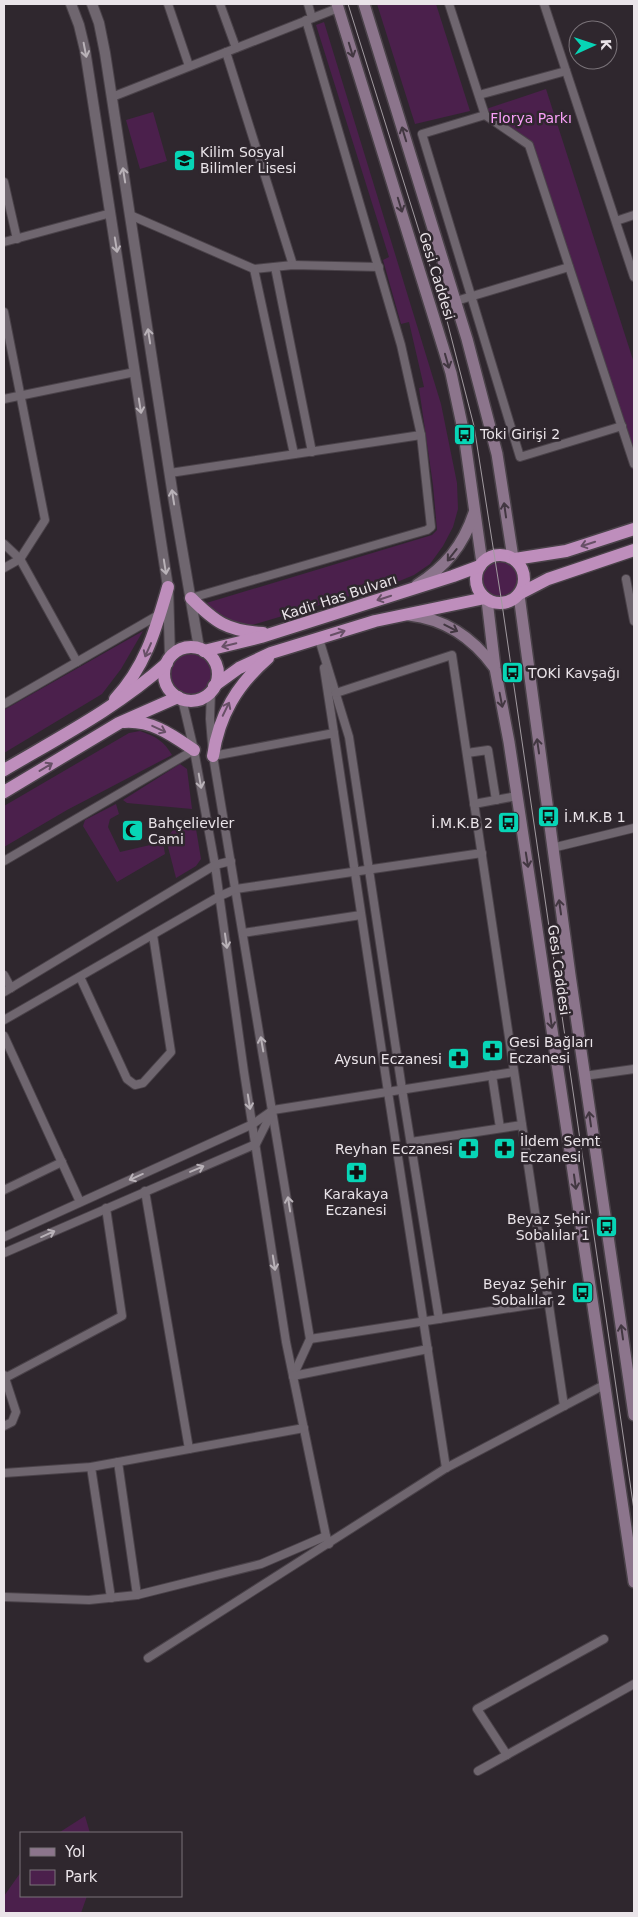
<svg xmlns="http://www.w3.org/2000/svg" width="638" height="1917" viewBox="0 0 638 1917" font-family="'DejaVu Sans',sans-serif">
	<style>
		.green { fill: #4b204c }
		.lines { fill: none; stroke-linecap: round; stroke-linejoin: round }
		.minor-casing { stroke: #4a4249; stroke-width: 10 }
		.tertiary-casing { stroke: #4a4249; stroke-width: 12 }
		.secondary-casing { stroke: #4a4249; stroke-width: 14 }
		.trunk-casing { stroke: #4a4249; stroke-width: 15 }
		.minor { stroke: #6f666f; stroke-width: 8 }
		.tertiary { stroke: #6f666f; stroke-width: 10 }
		.secondary { stroke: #8c758c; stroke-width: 11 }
		.trunk { stroke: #be8ebc; stroke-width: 12 }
		.tram { stroke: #a19aa0; stroke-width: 1 }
		.oneway { stroke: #b9b2b8 }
		.oneway2 { stroke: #423741 }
		.oneway3 { stroke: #685067 }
		.labels { text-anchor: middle; stroke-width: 5; stroke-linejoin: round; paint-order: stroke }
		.park-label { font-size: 14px; fill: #f9a0f8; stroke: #2f272e }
		.poi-label { font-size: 14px; fill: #eae4e9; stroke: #2f272e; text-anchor: start }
		.street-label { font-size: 14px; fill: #eae4e9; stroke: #2f272e }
	</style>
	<rect width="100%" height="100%" fill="#2f272e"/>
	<g class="green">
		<path d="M 377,4 L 436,4 L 470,111 L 415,124 Z"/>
		<path d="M 324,22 L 441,404 L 457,483 L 458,509 L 453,527 L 443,546 L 430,564 L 414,575 L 397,582 L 252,625 C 232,625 218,615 203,604 L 432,535 L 437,530 L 433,485 L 419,388 L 424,387 L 409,322 L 401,324 L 383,260 L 389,257 L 316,25 Z"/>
		<path d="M 546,89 L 634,363 L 634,474 L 527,145 L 480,111 Z"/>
		<path d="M 153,112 L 167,161 L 140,169 L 126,120 Z"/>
		<circle cx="500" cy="579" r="18"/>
		<path d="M 143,631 L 121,669 L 102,694 L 4,753 L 4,710 Z"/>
		<circle cx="191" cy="674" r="20"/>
		<path d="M 140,731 C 155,736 164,741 172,755 L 67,810 L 4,847 L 4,806 L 129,733 Z"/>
		<path d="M 180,764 L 187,769 L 192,809 L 127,803 L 123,800 Z"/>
		<path d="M 116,804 L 119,814 L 110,819 L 108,827 L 120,852 L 163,842 L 165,854 L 117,882 L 83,826 L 85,820 Z"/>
		<path d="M 194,817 L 201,859 L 196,866 L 176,878 L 166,839 L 180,821 Z"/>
		<path d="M 85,1816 L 90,1833 L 59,1833 L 60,1832 Z"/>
		<path d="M 21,1872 L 21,1896 L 87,1896 L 81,1913 L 4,1913 L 4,1896 Z"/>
	</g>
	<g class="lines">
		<defs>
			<g id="minor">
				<path d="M 168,4 L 189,66"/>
				<path d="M 220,4 L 236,48"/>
				<path d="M 308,4 L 312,18"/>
				<path d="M 449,4 L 485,115 L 529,145 L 634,464"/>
				<path d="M 544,4 L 634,277"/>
				<path d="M 226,52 L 293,265"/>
				<path d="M 479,95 L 566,71"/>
				<path d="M 112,97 L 338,8"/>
				<path d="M 485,115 L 422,134 L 520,457 L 622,426"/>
				<path d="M 4,182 L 17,239"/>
				<path d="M 130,215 L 254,269 L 293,265 L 379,267"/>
				<path d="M 616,221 L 634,215"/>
				<path d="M 4,242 L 111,213"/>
				<path d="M 275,267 L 312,452"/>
				<path d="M 254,269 L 294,454"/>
				<path d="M 456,301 L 569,267"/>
				<path d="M 4,312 L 45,520 L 20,559 L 4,568"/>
				<path d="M 4,399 L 135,372"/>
				<path d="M 170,473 L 421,435"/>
				<path d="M 4,544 L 20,559 L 77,662"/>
				<path d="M 626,579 L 634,621"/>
				<path d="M 191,598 L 427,530 L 431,527 L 421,435 L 401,345 L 306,20"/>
				<path d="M 319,639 L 349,737 L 402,1089 L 439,1319"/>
				<path d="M 324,668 L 334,733"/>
				<path d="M 211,691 L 210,719 L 213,756 L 310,1339 L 293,1376"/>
				<path d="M 336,693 L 452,655 L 564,1406"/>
				<path d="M 182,699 L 194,750 L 215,865 L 244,1072 L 286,1342 L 326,1536 L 329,1544"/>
				<path d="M 4,704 L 160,614"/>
				<path d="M 467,753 L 488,750 L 496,800"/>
				<path d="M 213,756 L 334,733 L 388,1092 L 446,1468"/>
				<path d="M 474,804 L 517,796"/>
				<path d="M 552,848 L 634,828"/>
				<path d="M 4,861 L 194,750"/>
				<path d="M 243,933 L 361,915"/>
				<path d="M 4,975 L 11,988"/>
				<path d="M 80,977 L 127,1079 L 135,1085 L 143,1083 L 171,1052 L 153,935"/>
				<path d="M 4,992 L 215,865 L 231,861"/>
				<path d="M 4,1020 L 220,896 L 236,889 L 482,853"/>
				<path d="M 4,1036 L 80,1202"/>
				<path d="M 492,1075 L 500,1128"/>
				<path d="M 584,1076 L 634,1069"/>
				<path d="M 411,1142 L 522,1125"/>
				<path d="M 4,1190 L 62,1162"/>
				<path d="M 145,1191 L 189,1449"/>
				<path d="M 4,1237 L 253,1124 L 273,1110 L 514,1072"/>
				<path d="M 4,1253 L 256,1144 L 272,1112"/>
				<path d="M 310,1339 L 549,1302"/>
				<path d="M 4,1375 L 16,1412 L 12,1422 L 4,1426"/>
				<path d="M 293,1376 L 428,1349"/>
				<path d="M 5,1378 L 122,1316 L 106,1208"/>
				<path d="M 118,1462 L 137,1595"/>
				<path d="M 91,1467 L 111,1598"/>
				<path d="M 4,1473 L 91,1467 L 304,1428"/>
				<path d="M 4,1597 L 89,1600 L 137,1595 L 261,1564 L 326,1536"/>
				<path d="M 148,1658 L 446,1468 L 604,1385"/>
				<path d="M 507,1755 L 477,1709 L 604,1639"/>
				<path d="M 478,1771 L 634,1684"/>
			</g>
			<g id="tertiary">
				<path d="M 71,4 L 79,25 L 85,50 L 168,587 L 170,657"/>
				<path d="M 92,4 L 99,23 L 105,53 L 173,496 L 199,648"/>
			</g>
			<g id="secondary">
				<path d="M 337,4 L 451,373 L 464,434 L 482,563"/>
				<path d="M 364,4 L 467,339 L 497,454 L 513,558"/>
				<path d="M 417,585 C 445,567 463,546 474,513"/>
				<path d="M 519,595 L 570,975 L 634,1415"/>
				<path d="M 487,600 L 495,668 L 509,742 L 533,902 L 634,1582"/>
				<path d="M 409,615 C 445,619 473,638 494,667"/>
			</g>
			<g id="trunk">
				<circle cx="500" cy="579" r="24"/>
				<path d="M 515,559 L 566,551 L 634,529"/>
				<path d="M 521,593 L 548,579 L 634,550"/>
				<path d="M 191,598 C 215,622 227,631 263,633"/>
				<circle cx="191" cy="674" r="27"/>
				<path d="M 204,651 L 261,637 L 453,576 L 480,566"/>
				<path d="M 214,686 L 239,668 L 271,653 L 375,621 L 485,598"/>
				<path d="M 115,699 C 146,666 156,628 168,587"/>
				<path d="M 124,722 C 152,720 172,735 194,750"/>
				<path d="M 213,756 C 219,715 237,685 268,658"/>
				<path d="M 4,770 C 60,737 118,707 167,663"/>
				<path d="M 4,792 L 119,723 L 178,697"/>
			</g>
		</defs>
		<use href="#minor" class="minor-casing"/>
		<use href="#tertiary" class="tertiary-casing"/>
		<use href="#secondary" class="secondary-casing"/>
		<use href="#trunk" class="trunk-casing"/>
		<use href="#minor" class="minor"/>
		<use href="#tertiary" class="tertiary"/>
		<use href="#secondary" class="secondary"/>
		<use href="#trunk" class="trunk"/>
		<path class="tram" d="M 348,4 L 446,317 L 474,426 L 502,604 L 634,1510"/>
	</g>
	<defs><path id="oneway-shaft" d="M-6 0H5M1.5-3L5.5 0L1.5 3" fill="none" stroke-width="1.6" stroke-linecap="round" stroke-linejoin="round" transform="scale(1.25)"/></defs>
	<g class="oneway">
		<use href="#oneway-shaft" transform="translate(85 50) rotate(79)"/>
		<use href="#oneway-shaft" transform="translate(124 175) rotate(-99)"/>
		<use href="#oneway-shaft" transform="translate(116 245) rotate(81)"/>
		<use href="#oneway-shaft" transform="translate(149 336) rotate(-99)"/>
		<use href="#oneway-shaft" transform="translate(140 406) rotate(81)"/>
		<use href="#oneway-shaft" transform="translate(173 497) rotate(-99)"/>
		<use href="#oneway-shaft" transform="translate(165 567) rotate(81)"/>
		<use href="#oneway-shaft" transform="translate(200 781) rotate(80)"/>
		<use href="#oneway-shaft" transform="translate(226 941) rotate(82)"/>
		<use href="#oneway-shaft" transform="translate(262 1044) rotate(-100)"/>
		<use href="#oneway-shaft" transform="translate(249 1102) rotate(81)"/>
		<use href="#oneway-shaft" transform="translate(197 1169) rotate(-23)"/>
		<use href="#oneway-shaft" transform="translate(136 1177) rotate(156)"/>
		<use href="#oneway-shaft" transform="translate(289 1204) rotate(-99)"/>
		<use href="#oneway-shaft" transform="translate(48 1234) rotate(-24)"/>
		<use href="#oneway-shaft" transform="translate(274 1263) rotate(81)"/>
	</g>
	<g class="oneway2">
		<use href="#oneway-shaft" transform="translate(351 50) rotate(73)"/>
		<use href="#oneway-shaft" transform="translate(404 134) rotate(-107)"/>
		<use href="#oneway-shaft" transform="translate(400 205) rotate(73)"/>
		<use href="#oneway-shaft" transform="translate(447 361) rotate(74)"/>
		<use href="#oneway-shaft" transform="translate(505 510) rotate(-98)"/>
		<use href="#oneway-shaft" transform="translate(452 555) rotate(128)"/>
		<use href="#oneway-shaft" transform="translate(451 628) rotate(27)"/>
		<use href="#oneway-shaft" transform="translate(501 700) rotate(79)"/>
		<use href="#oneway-shaft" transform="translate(538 746) rotate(-98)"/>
		<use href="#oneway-shaft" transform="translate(527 860) rotate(81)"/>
		<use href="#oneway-shaft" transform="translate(560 907) rotate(-98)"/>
		<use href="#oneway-shaft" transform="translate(551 1021) rotate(82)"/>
		<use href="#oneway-shaft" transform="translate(590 1119) rotate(-98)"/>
		<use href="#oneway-shaft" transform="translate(575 1182) rotate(82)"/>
		<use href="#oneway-shaft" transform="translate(622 1332) rotate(-98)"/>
	</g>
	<g class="oneway3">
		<use href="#oneway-shaft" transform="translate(588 544) rotate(162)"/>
		<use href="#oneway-shaft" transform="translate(384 598) rotate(162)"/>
		<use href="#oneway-shaft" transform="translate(338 633) rotate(-18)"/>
		<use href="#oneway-shaft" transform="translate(229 645) rotate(167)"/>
		<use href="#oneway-shaft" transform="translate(148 650) rotate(114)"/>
		<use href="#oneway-shaft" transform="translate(226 709) rotate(-64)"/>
		<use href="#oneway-shaft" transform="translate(159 729) rotate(25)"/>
		<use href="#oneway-shaft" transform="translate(46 767) rotate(-31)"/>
	</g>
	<defs>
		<symbol id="school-square" viewBox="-11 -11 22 22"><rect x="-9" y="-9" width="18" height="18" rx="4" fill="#07d5b6" stroke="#2f272e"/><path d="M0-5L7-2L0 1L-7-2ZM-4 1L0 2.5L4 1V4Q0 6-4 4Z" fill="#111"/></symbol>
		<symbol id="bus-square" viewBox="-11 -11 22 22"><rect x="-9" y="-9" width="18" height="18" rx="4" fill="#07d5b6" stroke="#2f272e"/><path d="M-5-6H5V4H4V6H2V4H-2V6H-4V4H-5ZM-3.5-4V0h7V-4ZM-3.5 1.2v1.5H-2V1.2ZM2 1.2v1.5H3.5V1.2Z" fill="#111"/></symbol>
		<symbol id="mosque-square" viewBox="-11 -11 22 22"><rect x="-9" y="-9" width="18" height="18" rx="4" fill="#07d5b6" stroke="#2f272e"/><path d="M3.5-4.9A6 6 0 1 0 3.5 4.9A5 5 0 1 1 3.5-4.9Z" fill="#111"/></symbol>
		<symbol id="pharmacy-square" viewBox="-11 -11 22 22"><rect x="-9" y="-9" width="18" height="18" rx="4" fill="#07d5b6" stroke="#2f272e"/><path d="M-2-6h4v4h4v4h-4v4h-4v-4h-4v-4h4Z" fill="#111"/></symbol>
	</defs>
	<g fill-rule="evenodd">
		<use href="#school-square" x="172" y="148" width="25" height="25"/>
		<use href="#bus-square" x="452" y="422" width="25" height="25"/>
		<use href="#bus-square" x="500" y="660" width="25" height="25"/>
		<use href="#bus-square" x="536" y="804" width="25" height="25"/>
		<use href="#bus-square" x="496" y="810" width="25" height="25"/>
		<use href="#mosque-square" x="120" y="818" width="25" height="25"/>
		<use href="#pharmacy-square" x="480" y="1038" width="25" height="25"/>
		<use href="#pharmacy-square" x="446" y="1046" width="25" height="25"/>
		<use href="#pharmacy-square" x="456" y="1136" width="25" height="25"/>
		<use href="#pharmacy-square" x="492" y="1136" width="25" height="25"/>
		<use href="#pharmacy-square" x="344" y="1160" width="25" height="25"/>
		<use href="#bus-square" x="594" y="1214" width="25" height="25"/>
		<use href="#bus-square" x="570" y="1280" width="25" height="25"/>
	</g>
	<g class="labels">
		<g class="park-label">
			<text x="531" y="123">Florya Parkı</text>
		</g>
		<g class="poi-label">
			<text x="200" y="157">Kilim Sosyal<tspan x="200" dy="16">Bilimler Lisesi</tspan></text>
			<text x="480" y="439">Toki Girişi 2</text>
			<text x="528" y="678">TOKİ Kavşağı</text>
			<text x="564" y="822">İ.M.K.B 1</text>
			<text x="148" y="828">Bahçelievler<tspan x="148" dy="16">Cami</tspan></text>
			<text x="493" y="828" text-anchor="end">İ.M.K.B 2</text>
			<text x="509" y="1047">Gesi Bağları<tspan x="509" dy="16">Eczanesi</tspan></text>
			<text x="442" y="1064" text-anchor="end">Aysun Eczanesi</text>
			<text x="520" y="1146">İldem Semt<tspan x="520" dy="16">Eczanesi</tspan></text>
			<text x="453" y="1154" text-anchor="end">Reyhan Eczanesi</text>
			<text x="356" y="1199" text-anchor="middle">Karakaya<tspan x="356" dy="16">Eczanesi</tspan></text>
			<text x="590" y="1224" text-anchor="end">Beyaz Şehir<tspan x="590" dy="16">Sobalılar 1</tspan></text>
			<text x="566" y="1289" text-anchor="end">Beyaz Şehir<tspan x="566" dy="16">Sobalılar 2</tspan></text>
		</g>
		<g class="street-label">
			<text transform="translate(437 276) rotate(73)" y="5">Gesi Caddesi</text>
			<text transform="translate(339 597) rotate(-18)" y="5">Kadir Has Bulvarı</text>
			<text transform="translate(559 970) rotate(82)" y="5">Gesi Caddesi</text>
		</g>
	</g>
	<rect width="638" height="1917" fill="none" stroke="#eae4e9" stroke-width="10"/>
	<rect x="20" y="1832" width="162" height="65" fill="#2f272e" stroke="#7a7379"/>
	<rect x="30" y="1848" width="25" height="8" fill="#8c758c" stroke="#7a7379"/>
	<text x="65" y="1857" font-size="15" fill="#eae4e9">Yol</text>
	<rect x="30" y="1870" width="25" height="15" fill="#4b204c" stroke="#7a7379"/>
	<text x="65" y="1882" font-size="15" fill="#eae4e9">Park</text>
	<g transform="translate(593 45) rotate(87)"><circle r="24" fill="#2f272e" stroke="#7a7379"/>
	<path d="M0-4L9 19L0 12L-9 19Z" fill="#07d5b6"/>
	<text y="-8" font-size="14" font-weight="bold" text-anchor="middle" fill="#eae4e9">K</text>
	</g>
</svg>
